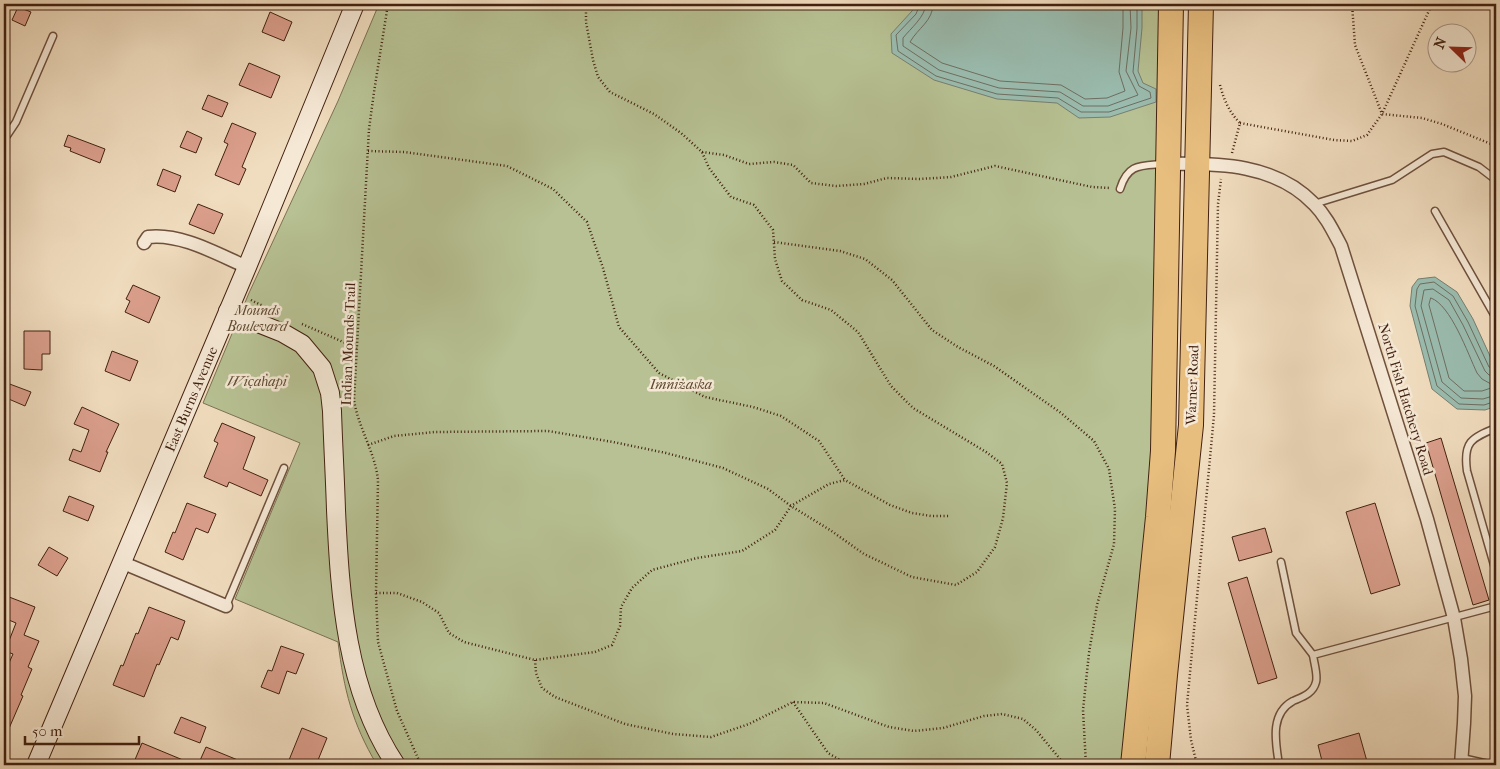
<svg xmlns="http://www.w3.org/2000/svg" width="1500" height="769" viewBox="0 0 1500 769" font-family="'IM FELL French Canon',serif">
	<style>
		.green { fill: #b7c193; stroke: #7c7152 }
		.water { fill: #9abcaf; stroke: #777e6f }
		.lines { fill: none; stroke-linecap: round; stroke-linejoin: round }
		.shore { stroke: #6e6e60; stroke-width: 1 }
		.building { fill: #db9f8c; stroke: #422110 }
		.lane-casing { stroke: #6e503c; stroke-width: 9 }
		.street-casing { stroke: #6e503c; stroke-width: 15 }
		.secondary-casing { stroke: #422110; stroke-width: 20 }
		.highway-casing { stroke: #422110; stroke-width: 26 }
		.path { stroke: #422110; stroke-width: 2.5; stroke-dasharray: 1 2.5; stroke-linecap: butt }
		.lane { stroke: #f5e8d5; stroke-width: 6 }
		.street { stroke: #f5e8d5; stroke-width: 12 }
		.secondary { stroke: #f5e8d5; stroke-width: 18 }
		.highway { stroke: #e8be7f; stroke-width: 24 }
		.labels { text-anchor: middle; stroke-width: 5; stroke-linejoin: round; paint-order: stroke }
		.park-label { font-size: 14px; font-style: italic; fill: #5f4931; stroke: #f5e8d5 }
		.street-label { font-size: 14px; fill: #422110; stroke: #f5e8d5 }
	</style>
	<rect width="100%" height="100%" fill="#f0dcbe"/>
	<filter id="stains"><feTurbulence type="fractalNoise" baseFrequency=".004" numOctaves="4"/><feColorMatrix values="0 0 0 0 .2 0 0 0 0 .09 0 0 0 0 .02 0 0 0 .5 -.17"/></filter>
	<radialGradient id="worn" r=".72"><stop offset=".6" stop-color="#630" stop-opacity="0"/><stop offset="1" stop-color="#630" stop-opacity=".3"/></radialGradient>
	<path class="green" d="M 379,4 L 1164,4 L 1154,450 L 1123,765 L 377,765 C 352,723 344,690 338,642 L 235,599 L 300,443 L 203,403 L 249,293 L 338,101 Z"/>
	<g class="water">
		<path d="M 916,4 L 1142,4 L 1142,28 L 1138,71 L 1143,83 L 1156,89 L 1156,102 L 1110,117 L 1079,118 L 1057,103 L 997,99 L 934,80 L 892,53 L 891,34 L 912,11 Z"/>
		<path d="M 1435,277 L 1457,292 L 1473,319 L 1496,369 L 1496,402 L 1494,407 L 1485,410 L 1457,409 L 1432,389 L 1410,306 L 1412,287 L 1418,279 Z"/>
	</g>
	<g class="lines">
		<g class="shore">
			<path d="M 920,4 L 916,14 L 896,35 L 898,51 L 936,76 L 997,94 L 1058,98 L 1081,112 L 1109,112 L 1151,98 L 1150,92 L 1139,86 L 1133,72 L 1137,28 L 1137,4"/>
			<path d="M 926,4 C 925,17 911,28 903,38 L 903,46 L 939,70 L 999,88 L 1060,92 L 1083,106 L 1108,106 L 1138,95 L 1126,71 L 1131,28 L 1130,4"/>
			<path d="M 933,4 C 933,21 918,28 910,42 L 942,63 L 1000,81 L 1061,85 L 1085,99 L 1107,98 L 1125,91 L 1119,72 L 1123,28 L 1123,4"/>
			<path d="M 1431,298 C 1451,305 1468,354 1477,373 L 1482,379 L 1491,384 L 1491,388 L 1482,391 L 1464,391 L 1449,378 L 1429,305 Z"/>
			<path d="M 1496,370 L 1489,367 L 1468,322 L 1453,296 L 1434,282 L 1420,284 L 1417,289 L 1415,306 L 1437,386 L 1459,404 L 1484,405 L 1496,401"/>
			<path d="M 1496,376 L 1489,375 L 1485,371 L 1463,325 L 1449,300 L 1433,289 L 1424,290 L 1421,306 L 1442,382 L 1461,398 L 1483,399 L 1496,395"/>
		</g>
	</g>
	<g class="building">
		<path d="M 18,7 L 31,12 L 25,26 L 12,20 Z"/>
		<path d="M 270,12 L 292,22 L 284,41 L 262,32 Z"/>
		<path d="M 249,63 L 280,76 L 271,98 L 239,85 Z"/>
		<path d="M 208,95 L 228,103 L 222,117 L 202,109 Z"/>
		<path d="M 232,123 L 256,133 L 242,167 L 246,169 L 239,185 L 215,175 L 228,144 L 224,142 Z"/>
		<path d="M 187,131 L 202,138 L 196,153 L 180,147 Z"/>
		<path d="M 68,135 L 105,149 L 100,163 L 70,151 L 71,148 L 64,146 Z"/>
		<path d="M 163,169 L 181,176 L 175,192 L 157,185 Z"/>
		<path d="M 198,204 L 223,214 L 214,234 L 189,224 Z"/>
		<path d="M 133,285 L 160,297 L 149,323 L 125,312 L 130,301 L 126,299 Z"/>
		<path d="M 24,331 L 50,331 L 50,354 L 42,354 L 42,370 L 24,369 Z"/>
		<path d="M 112,351 L 138,361 L 130,381 L 105,371 Z"/>
		<path d="M 7,383 L 31,392 L 25,406 L 4,397 L 4,391 Z"/>
		<path d="M 82,407 L 119,424 L 106,452 L 108,452 L 100,472 L 69,460 L 73,449 L 81,452 L 89,430 L 74,424 Z"/>
		<path d="M 222,423 L 255,437 L 243,469 L 268,480 L 261,496 L 229,482 L 227,487 L 204,477 L 218,443 L 214,441 Z"/>
		<path d="M 1441,438 L 1489,600 L 1473,605 L 1426,443 Z"/>
		<path d="M 69,496 L 94,506 L 88,521 L 63,511 Z"/>
		<path d="M 187,503 L 216,514 L 208,533 L 196,528 L 183,560 L 165,552 L 173,532 L 175,533 Z"/>
		<path d="M 1375,503 L 1400,585 L 1371,594 L 1346,512 Z"/>
		<path d="M 1265,528 L 1272,552 L 1239,561 L 1232,537 Z"/>
		<path d="M 49,547 L 68,558 L 57,576 L 38,565 Z"/>
		<path d="M 1247,577 L 1277,678 L 1258,684 L 1228,583 Z"/>
		<path d="M 4,595 L 35,607 L 24,635 L 39,641 L 28,667 L 32,669 L 21,695 L 23,696 L 4,740 L 4,695 L 9,681 L 4,678 L 4,674 L 13,654 L 5,651 L 16,623 L 4,618 Z"/>
		<path d="M 149,607 L 185,621 L 178,640 L 171,637 L 159,665 L 157,664 L 144,697 L 113,685 L 121,665 L 123,666 L 136,633 L 138,634 Z"/>
		<path d="M 281,646 L 304,654 L 296,674 L 287,671 L 279,694 L 261,687 L 268,670 L 272,671 Z"/>
		<path d="M 181,717 L 206,727 L 200,743 L 174,733 Z"/>
		<path d="M 302,728 L 327,738 L 316,765 L 287,765 Z"/>
		<path d="M 1359,733 L 1368,765 L 1323,765 L 1318,745 Z"/>
		<path d="M 142,743 L 195,765 L 141,765 L 134,762 Z"/>
		<path d="M 206,747 L 250,765 L 198,765 Z"/>
	</g>
	<g class="lines">
		<defs>
			<g id="lane">
				<path d="M 4,140 L 16,122 L 53,36"/>
				<path d="M 1120,189 C 1128,163 1141,166 1164,164"/>
				<path d="M 1314,204 L 1392,180 L 1432,154 L 1444,152 L 1479,167 L 1496,180"/>
				<path d="M 1435,211 L 1496,318"/>
				<path d="M 1496,428 C 1471,438 1463,442 1467,471 L 1496,572"/>
				<path d="M 1281,562 L 1296,633 L 1313,655"/>
				<path d="M 226,606 L 284,468"/>
				<path d="M 1462,758 L 1493,765"/>
				<path d="M 1279,765 C 1276,744 1269,714 1293,701 C 1302,697 1313,694 1316,682 C 1318,675 1314,663 1313,655 L 1496,606"/>
			</g>
			<g id="street">
				<path d="M 1168,164 C 1219,163 1276,164 1314,204 C 1326,216 1333,231 1341,246 L 1427,519 L 1454,618 L 1461,659 L 1465,696 L 1464,723 L 1461,765"/>
				<path d="M 144,243 L 148,237 C 181,233 217,254 247,267"/>
				<path d="M 121,562 L 226,606"/>
			</g>
			<g id="secondary">
				<path d="M 228,311 L 283,333 L 302,344 L 322,368 L 330,393 L 332,411 C 333,444 335,477 336,510 C 340,596 346,691 396,765"/>
				<path d="M 36,765 L 247,267 L 355,4"/>
			</g>
			<g id="highway">
				<path d="M 1133,765 L 1158,517 L 1163,451 L 1171,4"/>
				<path d="M 1157,765 L 1165,675 L 1191,425 L 1201,4"/>
			</g>
		</defs>
		<use href="#lane" class="lane-casing"/>
		<use href="#street" class="street-casing"/>
		<use href="#secondary" class="secondary-casing"/>
		<use href="#highway" class="highway-casing"/>
		<g class="path">
			<path d="M 388,4 L 374,92 L 369,129 L 354,400 C 358,427 375,452 378,480 L 376,593 L 378,642 L 397,711 L 421,765"/>
			<path d="M 1352,4 L 1355,45 L 1382,114 L 1422,118 L 1442,124 L 1496,146"/>
			<path d="M 1220,85 C 1224,100 1229,112 1240,123"/>
			<path d="M 1240,123 L 1334,140 L 1352,141 L 1367,135 L 1382,114 L 1432,4"/>
			<path d="M 368,151 L 404,152 L 507,166 L 553,189 L 587,222 L 603,268 L 619,327 L 659,373 L 705,397 L 753,407 L 781,416 L 819,441 L 845,480"/>
			<path d="M 702,152 L 724,155 L 749,164 L 774,162 L 793,165 L 811,183 L 836,186 L 864,184 L 887,178 L 920,179 L 951,177 L 995,166 L 1092,187 L 1111,188"/>
			<path d="M 1232,153 L 1240,123"/>
			<path d="M 774,242 L 840,251 L 865,259 L 892,280 L 932,330 L 958,347 L 994,366 L 1061,413 L 1094,441 L 1109,469 L 1115,509 L 1114,544 L 1097,605 L 1089,653 L 1083,710 L 1086,765"/>
			<path d="M 251,300 L 263,306"/>
			<path d="M 302,324 L 357,348"/>
			<path d="M 368,445 L 394,436 L 435,432 L 548,431 L 613,442 L 666,453 L 723,468 L 768,489 L 791,506 L 830,530 L 864,554 L 912,577 L 956,585 L 977,572 L 995,547 L 1003,518 L 1007,483 L 1002,464 L 986,452 L 913,408 L 891,386 L 858,332 L 831,310 L 802,300 L 782,281 L 775,259 L 773,230 L 754,205 L 731,197 L 709,168 L 702,152 L 681,133 L 654,114 L 610,92 L 598,77 L 593,60 L 586,22 L 586,4"/>
			<path d="M 376,593 L 397,593 L 422,602 L 439,613 L 449,633 L 464,642 L 535,660 L 595,652 L 612,645 L 620,626 L 621,607 L 632,588 L 652,570 L 697,558 L 742,551 L 775,530 L 791,506 L 829,484 L 845,480 L 890,505 L 912,513 L 931,516 L 949,516"/>
			<path d="M 535,660 L 536,673 L 542,688 L 555,697 L 625,724 L 673,734 L 711,737 L 749,724 L 793,702 L 824,703 L 889,727 L 914,731 L 943,728 L 984,716 L 1002,714 L 1023,719 L 1036,730 L 1065,765"/>
			<path d="M 793,702 L 828,753 L 849,765"/>
			<path d="M 1197,765 L 1191,740 L 1187,705 L 1214,415 L 1218,204 L 1221,179"/>
		</g>
		<use href="#lane" class="lane"/>
		<use href="#street" class="street"/>
		<use href="#secondary" class="secondary"/>
		<use href="#highway" class="highway"/>
	</g>
	<g class="labels">
		<g class="park-label">
			<text x="257" y="315">Mounds<tspan x="257" dy="16">Boulevard</tspan></text>
			<text x="257" y="386">Wic̣aḣapi</text>
			<text x="681" y="389">Imniżaska</text>
		</g>
		<g class="street-label">
			<text transform="translate(348 344) rotate(-88)" y="5">Indian Mounds Trail</text>
			<text transform="translate(1192 385) rotate(-88)" y="5">Warner Road</text>
			<text transform="translate(191 399) rotate(-67)" y="5">East Burns Avenue</text>
			<text transform="translate(1406 399) rotate(73)" y="5">North Fish Hatchery Road</text>
		</g>
	</g>
	<rect width="1500" height="769" fill="none" stroke="#f0dcbe" stroke-width="20"/>
	<rect x="5" y="5" width="1490" height="759" fill="none" stroke="#422110" stroke-width="2.5"/>
	<rect x="10" y="10" width="1480" height="749" fill="none" stroke="#422110"/>
	<g transform="translate(1452 48) rotate(293)"><circle r="24" fill="#f5e8d5" stroke="#ad9886"/>
	<path d="M0-4L9 19L0 12L-9 19Z" fill="#8f2418"/>
	<text y="-8" font-size="14" font-weight="bold" text-anchor="middle" fill="#422110">N</text>
	</g>
	<path d="M25 736v8h114v-8" fill="none" stroke="#422110" stroke-width="2.5"/>
	<text x="32" y="736" font-size="15" fill="#422110" stroke="#f5e8d5" stroke-width="4" paint-order="stroke">50 m</text>
	<rect width="100%" height="100%" filter="url(#stains)"/>
	<rect width="100%" height="100%" fill="url(#worn)"/>
</svg>
